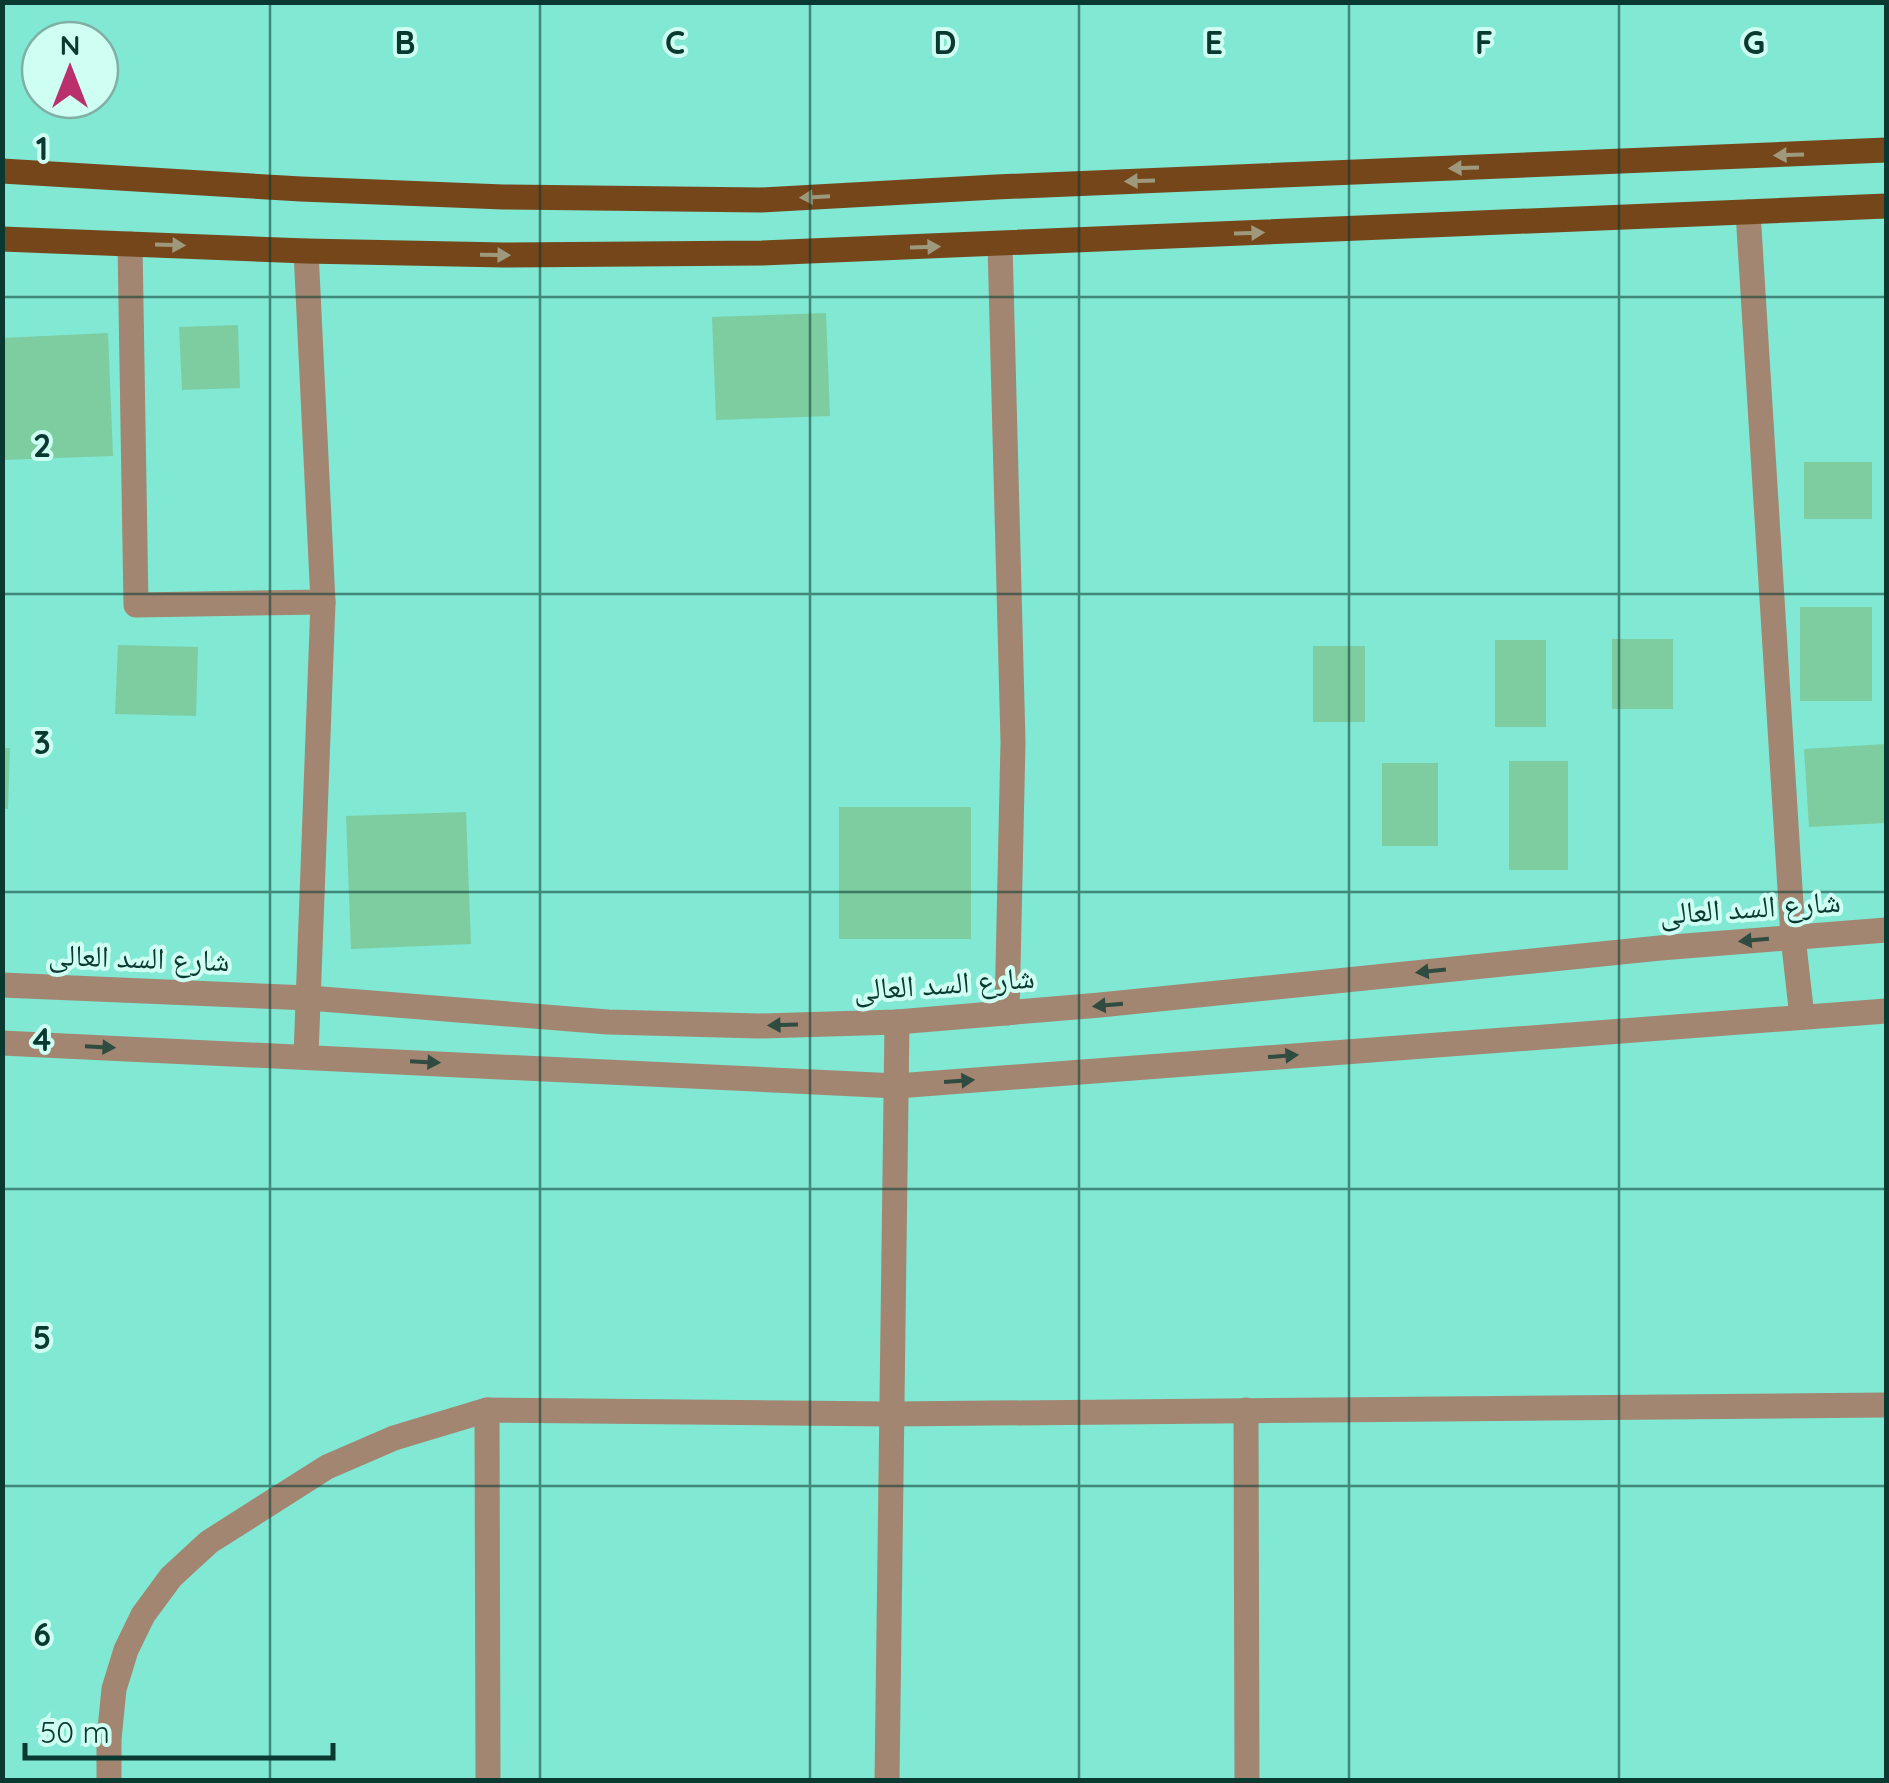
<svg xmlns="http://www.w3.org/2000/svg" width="1889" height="1783" viewBox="0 0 1889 1783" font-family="Quicksand,'Noto Naskh Arabic',sans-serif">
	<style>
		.building { fill: #7dcda1 }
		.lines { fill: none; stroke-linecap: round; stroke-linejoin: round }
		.minor { stroke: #a28671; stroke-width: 25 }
		.major { stroke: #76461b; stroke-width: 25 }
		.oneway { fill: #9e997c }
		.oneway2 { fill: #304c41 }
		.grid { fill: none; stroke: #0a3931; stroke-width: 2.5; stroke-opacity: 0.55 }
		.labels { text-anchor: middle; stroke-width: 8; stroke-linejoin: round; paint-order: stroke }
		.street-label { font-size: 30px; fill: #0a3931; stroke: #cffff3 }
		.grid-label { font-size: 32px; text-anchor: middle; font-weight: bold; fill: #0a3931; stroke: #cffff3; stroke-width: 8; stroke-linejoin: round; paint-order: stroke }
	</style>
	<rect width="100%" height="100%" fill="#81e8d3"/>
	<g class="building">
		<path d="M 826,313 L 830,416 L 716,420 L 712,317 Z"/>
		<path d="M 238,325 L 240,388 L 182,390 L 179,327 Z"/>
		<path d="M 108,333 L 113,456 L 2,460 L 2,338 Z"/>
		<rect x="1804" y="462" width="68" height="57"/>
		<rect x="1800" y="607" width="72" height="94"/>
		<rect x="1612" y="639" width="61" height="70"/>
		<rect x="1495" y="640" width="51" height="87"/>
		<path d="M 118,645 L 198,647 L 196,716 L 115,714 Z"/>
		<rect x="1313" y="646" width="52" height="76"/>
		<path d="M 1886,744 L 1886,823 L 1809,827 L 1804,749 Z"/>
		<path d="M 2,748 L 10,748 L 8,809 L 2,809 Z"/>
		<rect x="1509" y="761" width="59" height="109"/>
		<rect x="1382" y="763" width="56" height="83"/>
		<rect x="839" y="807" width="132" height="132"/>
		<path d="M 466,812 L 471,944 L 351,949 L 346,816 Z"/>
	</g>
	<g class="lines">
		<g class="minor">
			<path d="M 1748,212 L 1793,937 L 1802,1017"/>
			<path d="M 130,244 L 136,605 L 323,602"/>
			<path d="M 1000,244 L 1013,742 L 1007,1013"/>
			<path d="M 306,251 L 323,602 L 306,1056"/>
			<path d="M 2,985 L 309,998 L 608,1022 L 759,1026 L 897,1022 L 1100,1005 L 1660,948 L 1886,930"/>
			<path d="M 2,1043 L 897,1086 L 1886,1011"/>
			<path d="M 487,1410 L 488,1780"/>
			<path d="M 1246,1410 L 1247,1780"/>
			<path d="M 109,1780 L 109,1739 L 114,1689 L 126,1650 L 143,1615 L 171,1577 L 209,1542 L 327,1467 L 394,1438 L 487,1410 L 892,1414 L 1886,1405"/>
			<path d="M 887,1780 L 897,1022"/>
		</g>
		<g class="major">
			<path d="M 2,171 L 301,189 L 503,197 L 761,200 L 996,187 L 1886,150"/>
			<path d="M 2,239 L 306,251 L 504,255 L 762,253 L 1886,206"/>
		</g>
	</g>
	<defs><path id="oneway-solid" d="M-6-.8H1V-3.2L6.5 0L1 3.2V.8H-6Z" transform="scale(2.5)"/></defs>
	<g class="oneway">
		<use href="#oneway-solid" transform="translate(1789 155) rotate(178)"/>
		<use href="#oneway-solid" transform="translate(1464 168) rotate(178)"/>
		<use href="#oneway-solid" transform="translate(1140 181) rotate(178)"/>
		<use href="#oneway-solid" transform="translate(815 197) rotate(177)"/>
		<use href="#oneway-solid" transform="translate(1249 233) rotate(-2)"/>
		<use href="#oneway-solid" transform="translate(170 245) rotate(2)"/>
		<use href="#oneway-solid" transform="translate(925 247) rotate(-2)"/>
		<use href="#oneway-solid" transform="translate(495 255) rotate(1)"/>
	</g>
	<g class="oneway2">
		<use href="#oneway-solid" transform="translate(1754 940) rotate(175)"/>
		<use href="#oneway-solid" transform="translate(1431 971) rotate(174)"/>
		<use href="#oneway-solid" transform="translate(1108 1005) rotate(175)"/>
		<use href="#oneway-solid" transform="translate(783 1025) rotate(178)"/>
		<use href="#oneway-solid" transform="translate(100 1047) rotate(3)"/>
		<use href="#oneway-solid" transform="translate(1283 1056) rotate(-4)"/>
		<use href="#oneway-solid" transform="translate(425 1062) rotate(3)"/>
		<use href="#oneway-solid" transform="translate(959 1081) rotate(-4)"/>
	</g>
	<path class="grid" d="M 270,2 L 270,1780M 540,2 L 540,1780M 810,2 L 810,1780M 1079,2 L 1079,1780M 1349,2 L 1349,1780M 1619,2 L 1619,1780M 2,297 L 1886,297M 2,594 L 1886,594M 2,892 L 1886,892M 2,1189 L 1886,1189M 2,1486 L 1886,1486"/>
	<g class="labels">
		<g class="street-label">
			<text transform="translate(1750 908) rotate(-4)" y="10">شارع السد العالى</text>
			<text transform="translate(139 958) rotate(2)" y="10">شارع السد العالى</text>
			<text transform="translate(944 984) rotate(-4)" y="10">شارع السد العالى</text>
		</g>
	</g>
	<g class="grid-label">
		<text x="405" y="54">B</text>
		<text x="675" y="54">C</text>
		<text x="945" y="54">D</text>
		<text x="1214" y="54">E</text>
		<text x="1484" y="54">F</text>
		<text x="1754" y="54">G</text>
		<text x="42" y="160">1</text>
		<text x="42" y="457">2</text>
		<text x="42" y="754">3</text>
		<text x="42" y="1051">4</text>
		<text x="42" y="1349">5</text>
		<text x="42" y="1646">6</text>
	</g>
	<rect width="1889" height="1783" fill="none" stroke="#0a3931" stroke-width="10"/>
	<g transform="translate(70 70)"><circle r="48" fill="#cffff3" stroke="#80b0a5" stroke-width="2.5"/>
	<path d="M0-8L18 38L0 25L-18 38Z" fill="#ba306c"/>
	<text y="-15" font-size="28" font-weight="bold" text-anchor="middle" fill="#0a3931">N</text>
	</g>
	<path d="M25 1743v15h308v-15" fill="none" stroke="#0a3931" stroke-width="5"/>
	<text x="40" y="1743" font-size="30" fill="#0a3931" stroke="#cffff3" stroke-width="8" paint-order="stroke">50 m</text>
</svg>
